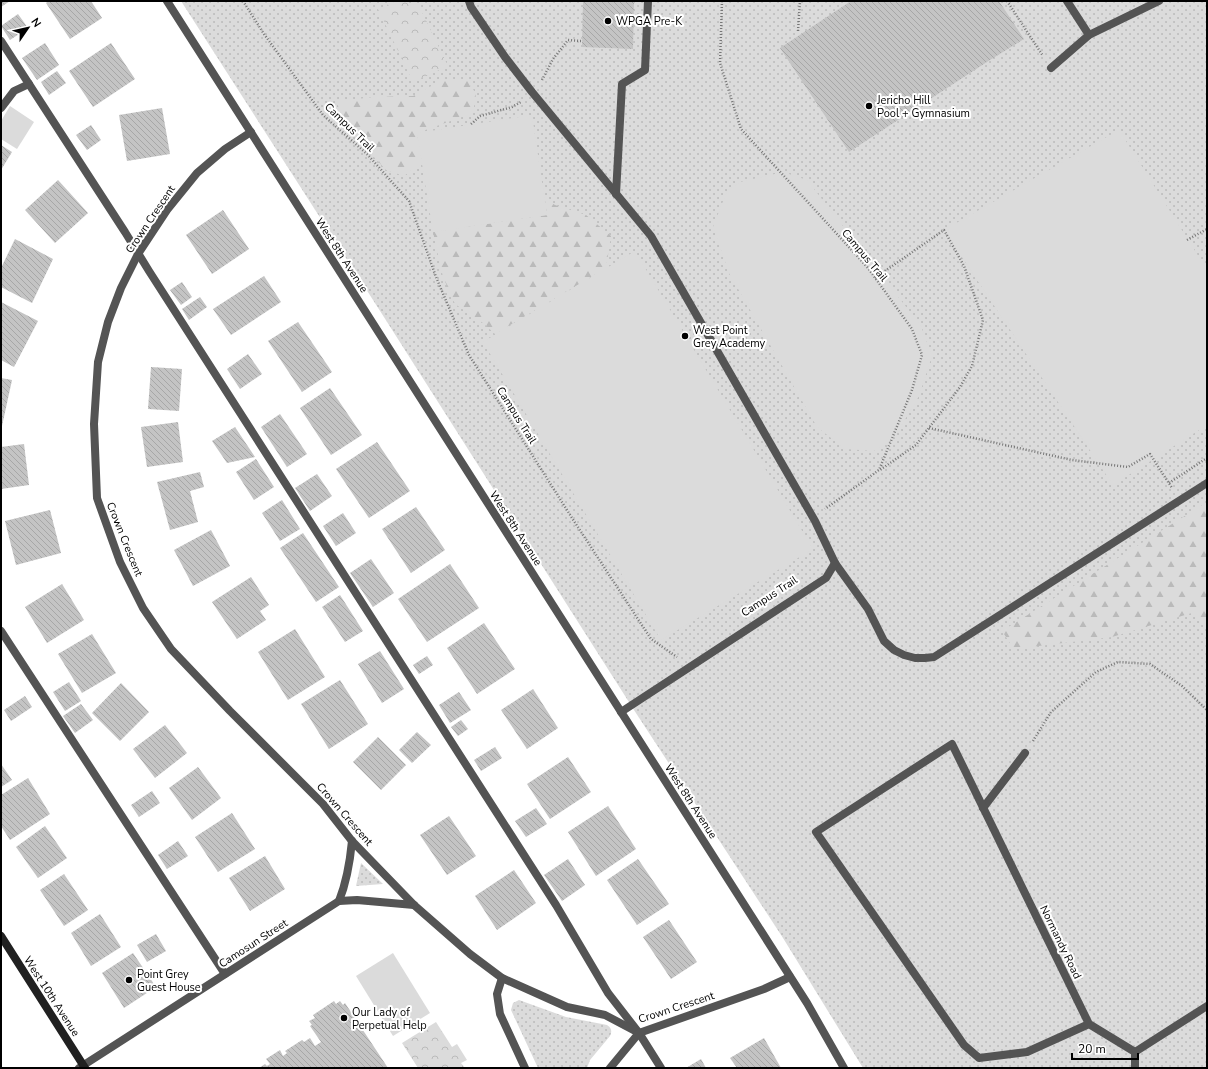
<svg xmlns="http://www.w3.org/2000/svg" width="1208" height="1069" viewBox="0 0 1208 1069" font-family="'Nunito Sans',sans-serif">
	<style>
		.grass { fill: url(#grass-dots) }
		.forest { fill: url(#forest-firs) }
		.park { fill: url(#park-crowns) }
		.garden { fill: #dbdbdb }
		.building { fill: url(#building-back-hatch) }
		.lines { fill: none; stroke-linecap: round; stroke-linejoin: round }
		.path { stroke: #767676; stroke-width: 2.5; stroke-dasharray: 1 2; stroke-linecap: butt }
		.service { stroke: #545454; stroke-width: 8 }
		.minor { stroke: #545454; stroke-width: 8 }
		.secondary { stroke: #212121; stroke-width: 8 }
		.poi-dot { fill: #000; stroke: #fff; stroke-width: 1.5 }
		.labels { text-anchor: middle; stroke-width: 4; stroke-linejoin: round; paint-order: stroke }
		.poi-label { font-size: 11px; fill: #000; stroke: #fff; text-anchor: start }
		.street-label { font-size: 11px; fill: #000; stroke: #fff }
	</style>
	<defs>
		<pattern id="grass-dots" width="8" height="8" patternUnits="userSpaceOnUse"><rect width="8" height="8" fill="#dbdbdb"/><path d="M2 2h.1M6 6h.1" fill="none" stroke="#bababa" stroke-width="1.8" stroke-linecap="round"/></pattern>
		<pattern id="forest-firs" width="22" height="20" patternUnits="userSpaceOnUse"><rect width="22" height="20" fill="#dbdbdb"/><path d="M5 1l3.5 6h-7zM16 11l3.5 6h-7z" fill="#bababa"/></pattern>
		<pattern id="park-crowns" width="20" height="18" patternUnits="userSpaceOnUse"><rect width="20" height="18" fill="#dbdbdb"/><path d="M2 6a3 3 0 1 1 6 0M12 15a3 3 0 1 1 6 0" fill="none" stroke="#bababa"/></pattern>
		<pattern id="building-back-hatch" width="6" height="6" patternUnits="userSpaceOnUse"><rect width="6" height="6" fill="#c4c4c4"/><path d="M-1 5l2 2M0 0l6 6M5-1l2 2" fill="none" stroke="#a7a7a7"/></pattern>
	</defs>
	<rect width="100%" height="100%" fill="#fff"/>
	<g class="grass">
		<path d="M 181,1 L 1207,1 L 1207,1068 L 863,1068 L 783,938 L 634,710 L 382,314 Z"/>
		<path d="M 361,863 L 383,884 L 356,886 Z"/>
		<path d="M 519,1000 L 566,1017 L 607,1025 C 612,1028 612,1032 610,1036 L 590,1060 L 587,1068 L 538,1068 L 511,1010 L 513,1003 Z"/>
	</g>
	<g class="forest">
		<path d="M 444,79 L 468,81 L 476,94 L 473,113 L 417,133 L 422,162 L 404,176 L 386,170 L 361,143 L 332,114 L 341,101 L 374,97 L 413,96 Z"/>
		<path d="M 545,199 L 555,205 L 586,215 L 611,236 L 606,268 L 495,334 L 483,323 L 455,304 L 443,277 L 433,232 L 547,215 Z"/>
		<path d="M 1207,502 L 1207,629 L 1195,612 L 1112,637 L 1014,649 L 1002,631 Z"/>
	</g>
	<g class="park">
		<path d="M 396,1 L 402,1 L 419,6 L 448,66 L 413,82 L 378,9 Z"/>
		<path d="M 436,1022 L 452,1047 L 457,1044 L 467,1060 L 461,1063 L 465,1068 L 418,1068 L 402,1043 Z"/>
	</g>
	<g class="garden">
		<path d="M 10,106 L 34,122 L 17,149 L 1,139 L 1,121 Z"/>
		<path d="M 532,115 L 547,215 L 433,232 L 417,133 Z"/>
		<path d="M 1119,130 L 1207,270 L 1207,425 L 1113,485 L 944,230 Z"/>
		<path d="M 783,172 L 807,180 L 921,326 L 932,356 L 919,396 L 894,438 L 874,451 L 845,449 L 817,427 L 729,273 L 713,227 L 727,191 L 740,182 Z"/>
		<path d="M 635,251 L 813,549 L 661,640 L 483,342 Z"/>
		<path d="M 393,953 L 430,1013 L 393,1036 L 356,976 Z"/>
	</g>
	<g class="building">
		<path d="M 1,1 L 10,1 L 1,7 Z"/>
		<path d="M 48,1 L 91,1 L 102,18 L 70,39 L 46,3 Z"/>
		<path d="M 583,1 L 634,1 L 633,49 L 582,47 Z"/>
		<path d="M 851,1 L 999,1 L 1024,39 L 990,60 L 849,152 L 780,48 Z"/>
		<path d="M 18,14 L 28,28 L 10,40 L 1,26 Z"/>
		<path d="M 45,43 L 59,65 L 37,80 L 22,58 Z"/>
		<path d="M 111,43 L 135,79 L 93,107 L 69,71 Z"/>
		<path d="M 57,71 L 66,83 L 49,95 L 41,82 Z"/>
		<path d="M 162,108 L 170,154 L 127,161 L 119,115 Z"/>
		<path d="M 91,125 L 101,140 L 87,150 L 76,135 Z"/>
		<path d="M 1,145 L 12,152 L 1,170 Z"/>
		<path d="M 58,180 L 88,213 L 55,243 L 25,210 Z"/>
		<path d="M 223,210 L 249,249 L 212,274 L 186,235 Z"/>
		<path d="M 15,239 L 53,259 L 32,303 L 1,287 L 1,268 Z"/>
		<path d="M 264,276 L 281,302 L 231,335 L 213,309 Z"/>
		<path d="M 182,282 L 192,297 L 181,305 L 170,290 Z"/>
		<path d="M 200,297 L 207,307 L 189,320 L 182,309 Z"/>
		<path d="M 1,302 L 38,321 L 14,367 L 1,360 Z"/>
		<path d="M 298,322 L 332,372 L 302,392 L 268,341 Z"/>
		<path d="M 248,354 L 262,374 L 240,389 L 227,369 Z"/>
		<path d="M 151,367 L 182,369 L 179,411 L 148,409 Z"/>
		<path d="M 1,378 L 12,380 L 2,426 L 1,426 Z"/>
		<path d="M 330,388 L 362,435 L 331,455 L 300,408 Z"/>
		<path d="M 280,414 L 307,454 L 287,467 L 261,427 Z"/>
		<path d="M 178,422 L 183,462 L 147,467 L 141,427 Z"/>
		<path d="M 235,427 L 255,457 L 227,463 L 212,441 Z"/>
		<path d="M 377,442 L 410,491 L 369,518 L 336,469 Z"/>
		<path d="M 24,444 L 29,485 L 1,489 L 1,447 Z"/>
		<path d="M 256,459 L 274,487 L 254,500 L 236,472 Z"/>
		<path d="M 200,472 L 204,487 L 190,491 L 198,522 L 170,530 L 157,482 Z"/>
		<path d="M 317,474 L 332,496 L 310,511 L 295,488 Z"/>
		<path d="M 282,500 L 300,529 L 280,541 L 262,513 Z"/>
		<path d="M 416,507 L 445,550 L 411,573 L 382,529 Z"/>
		<path d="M 50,510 L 61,553 L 16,565 L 5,521 Z"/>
		<path d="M 343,513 L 356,533 L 336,546 L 323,526 Z"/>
		<path d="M 211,530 L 230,566 L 193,586 L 174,550 Z"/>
		<path d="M 303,533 L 339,587 L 316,602 L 280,548 Z"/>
		<path d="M 371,559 L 394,593 L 373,607 L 350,573 Z"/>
		<path d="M 450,564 L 479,608 L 427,642 L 398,599 Z"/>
		<path d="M 251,577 L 269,605 L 260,611 L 266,620 L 237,639 L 212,602 Z"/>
		<path d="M 62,584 L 84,620 L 47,643 L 25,607 Z"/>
		<path d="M 340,595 L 363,631 L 345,642 L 322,607 Z"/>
		<path d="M 484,623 L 515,669 L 477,694 L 447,648 Z"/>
		<path d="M 295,629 L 325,677 L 288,700 L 258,652 Z"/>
		<path d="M 92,634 L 116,673 L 82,693 L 58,654 Z"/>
		<path d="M 380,651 L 404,689 L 382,703 L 358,664 Z"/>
		<path d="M 427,656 L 433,665 L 419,674 L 413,665 Z"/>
		<path d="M 340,680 L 368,724 L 329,749 L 301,704 Z"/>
		<path d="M 69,682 L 81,701 L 65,711 L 53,692 Z"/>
		<path d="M 121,683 L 149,712 L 120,741 L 92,713 Z"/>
		<path d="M 533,689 L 558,728 L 527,749 L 501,710 Z"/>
		<path d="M 459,692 L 471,710 L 450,723 L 439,705 Z"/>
		<path d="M 25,696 L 32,707 L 11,721 L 4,710 Z"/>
		<path d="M 81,704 L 93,720 L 75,733 L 63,716 Z"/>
		<path d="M 461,720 L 468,729 L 458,736 L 451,727 Z"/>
		<path d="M 165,725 L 187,753 L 155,778 L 133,749 Z"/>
		<path d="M 417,732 L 431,745 L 412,763 L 399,750 Z"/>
		<path d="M 378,737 L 406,765 L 381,790 L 353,762 Z"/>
		<path d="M 495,747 L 502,758 L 481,771 L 474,760 Z"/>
		<path d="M 568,757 L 591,792 L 550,819 L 527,784 Z"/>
		<path d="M 1,764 L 12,780 L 1,787 Z"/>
		<path d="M 198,767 L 221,798 L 192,820 L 169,788 Z"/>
		<path d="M 28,778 L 50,814 L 10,840 L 1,826 L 1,795 Z"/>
		<path d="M 152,791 L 160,803 L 139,817 L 131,805 Z"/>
		<path d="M 608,806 L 636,849 L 596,876 L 568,832 Z"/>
		<path d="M 536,808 L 547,824 L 526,837 L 515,821 Z"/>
		<path d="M 232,813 L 255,849 L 218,872 L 195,837 Z"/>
		<path d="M 449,816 L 476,856 L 447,875 L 420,835 Z"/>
		<path d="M 45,826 L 67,858 L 38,878 L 16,847 Z"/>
		<path d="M 178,841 L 188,856 L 167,869 L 158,855 Z"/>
		<path d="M 265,856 L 285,889 L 250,911 L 229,878 Z"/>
		<path d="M 568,859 L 585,885 L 562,901 L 544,875 Z"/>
		<path d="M 638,859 L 669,904 L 637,925 L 607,880 Z"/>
		<path d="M 514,870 L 536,903 L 497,930 L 475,896 Z"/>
		<path d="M 64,874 L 88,910 L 64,926 L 40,890 Z"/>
		<path d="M 100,914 L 121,947 L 91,966 L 71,933 Z"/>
		<path d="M 669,920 L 697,962 L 671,979 L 643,937 Z"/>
		<path d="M 156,934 L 166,951 L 147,962 L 137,945 Z"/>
		<path d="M 133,953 L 156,987 L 124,1008 L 102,973 Z"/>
		<path d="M 334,1001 L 336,1004 L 340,1001 L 343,1005 L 345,1003 L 388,1068 L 259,1068 L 265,1064 L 267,1066 L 270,1064 L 266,1059 L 280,1050 L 283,1056 L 287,1053 L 285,1051 L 302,1040 L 304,1042 L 310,1038 L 315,1046 L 321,1042 L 310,1026 L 312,1025 L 309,1021 L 315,1018 L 313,1015 Z"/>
		<path d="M 764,1038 L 781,1068 L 737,1068 L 730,1058 Z"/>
		<path d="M 701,1059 L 706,1068 L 686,1068 Z"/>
	</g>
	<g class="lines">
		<g class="path">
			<path d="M 243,1 L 264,34 L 323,115 L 368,155 L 409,201 L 436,277 L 469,355 L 572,518 L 651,639 L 677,657"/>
			<path d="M 722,1 L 720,63 L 741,129 L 868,268 L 912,329 L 922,355 L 912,390 L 879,470 L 825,509"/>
			<path d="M 1007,1 L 1043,56"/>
			<path d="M 798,31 L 800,1"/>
			<path d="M 542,80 L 553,59 L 568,40 L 581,41"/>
			<path d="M 471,124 L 480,116 L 512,107 L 521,102"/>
			<path d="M 1187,240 L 1207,229"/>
			<path d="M 875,278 L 944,230 L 964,266 L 983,320 L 972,366 L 960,387 L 916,445 L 880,470"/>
			<path d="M 929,428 L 1072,460 L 1128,467 L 1150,454 L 1172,488"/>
			<path d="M 1169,483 L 1207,458"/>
			<path d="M 1033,741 L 1051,712 L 1096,672 L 1118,662 L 1150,664 L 1182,686 L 1207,710"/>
		</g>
		<g class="service">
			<path d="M 469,1 L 471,7 L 505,57 L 532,92 L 651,236 L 815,521 L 835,563 L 868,609 L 884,641 L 894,650 L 904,655 L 915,658 L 925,658 L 934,657 L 1207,483"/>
			<path d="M 1067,1 L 1089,35"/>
			<path d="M 1,41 L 125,232 L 149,271 L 556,905 L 608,993 L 639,1033 L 661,1068"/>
			<path d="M 1051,68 L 1089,35 L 1159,1"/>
			<path d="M 1,108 L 14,91 L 29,84"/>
			<path d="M 616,194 L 622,84 L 645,70 L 648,1"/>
			<path d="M 1,631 L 225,974"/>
			<path d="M 621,712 L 826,578 L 835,563"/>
			<path d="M 983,808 L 1025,753"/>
			<path d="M 1089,1024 L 1027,1052 L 979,1058 L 964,1045 L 816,832 L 952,744 L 1089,1024 L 1135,1052"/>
			<path d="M 1135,1052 L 1207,1006"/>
			<path d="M 1135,1068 L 1135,1052"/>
		</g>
		<g class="minor">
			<path d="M 167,1 L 807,1003 L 844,1068"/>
			<path d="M 251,132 L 225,149 L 197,173 L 167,210 L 138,254 L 121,288 L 108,322 L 98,362 L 94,424 L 97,498 L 120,562 L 143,608 L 171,649 L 230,711 L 323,804 L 352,841 L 414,905 L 470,954 L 502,978 L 567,1007 L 605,1015 L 639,1033 L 764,989 L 790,977"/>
			<path d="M 339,901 L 357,900 L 414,905"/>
			<path d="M 502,978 L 497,994 L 500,1014 L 525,1068"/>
			<path d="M 79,1068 L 339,901 C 347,881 350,862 352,841"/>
			<path d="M 610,1068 L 639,1033"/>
		</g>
		<path class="secondary" d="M 1,936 L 85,1068"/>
	</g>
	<g class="poi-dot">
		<circle cx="608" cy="21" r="4"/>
		<circle cx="869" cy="106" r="4"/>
		<circle cx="685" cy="336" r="4"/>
		<circle cx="129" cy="980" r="4"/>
		<circle cx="344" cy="1018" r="4"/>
	</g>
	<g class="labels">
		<g class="poi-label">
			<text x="616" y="25">WPGA Pre-K</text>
			<text x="877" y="104">Jericho Hill<tspan x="877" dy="13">Pool + Gymnasium</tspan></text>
			<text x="693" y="334">West Point<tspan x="693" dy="13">Grey Academy</tspan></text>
			<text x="137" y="978">Point Grey<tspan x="137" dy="13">Guest House</tspan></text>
			<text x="352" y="1016">Our Lady of<tspan x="352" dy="13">Perpetual Help</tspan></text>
		</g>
		<g class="street-label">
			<text transform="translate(350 127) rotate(44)" y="4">Campus Trail</text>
			<text transform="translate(150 219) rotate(-56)" y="4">Crown Crescent</text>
			<text transform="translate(342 255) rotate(57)" y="4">West 8th Avenue</text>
			<text transform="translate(865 255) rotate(50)" y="4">Campus Trail</text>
			<text transform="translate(517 415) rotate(58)" y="4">Campus Trail</text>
			<text transform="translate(516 528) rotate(57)" y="4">West 8th Avenue</text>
			<text transform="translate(125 539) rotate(68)" y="4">Crown Crescent</text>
			<text transform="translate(769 596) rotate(-33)" y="4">Campus Trail</text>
			<text transform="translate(691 801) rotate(57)" y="4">West 8th Avenue</text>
			<text transform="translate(345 814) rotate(49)" y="4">Crown Crescent</text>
			<text transform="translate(1061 942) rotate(64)" y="4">Normandy Road</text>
			<text transform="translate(253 943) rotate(-33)" y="4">Camosun Street</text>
			<text transform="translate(52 996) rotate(57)" y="4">West 10th Avenue</text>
			<text transform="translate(676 1007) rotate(-18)" y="4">Crown Crescent</text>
		</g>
	</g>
	<rect width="1208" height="1069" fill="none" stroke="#000000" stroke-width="4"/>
	<g transform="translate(28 28) rotate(56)" stroke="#ffffff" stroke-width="3" paint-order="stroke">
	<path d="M0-3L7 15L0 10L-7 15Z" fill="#000000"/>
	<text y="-6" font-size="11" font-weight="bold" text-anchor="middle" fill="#000000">N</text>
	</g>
	<path d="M1072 1053v6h66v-6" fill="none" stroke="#000000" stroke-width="2"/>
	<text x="1078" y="1053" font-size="12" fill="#000000" stroke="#ffffff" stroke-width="3" paint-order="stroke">20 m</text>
</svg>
